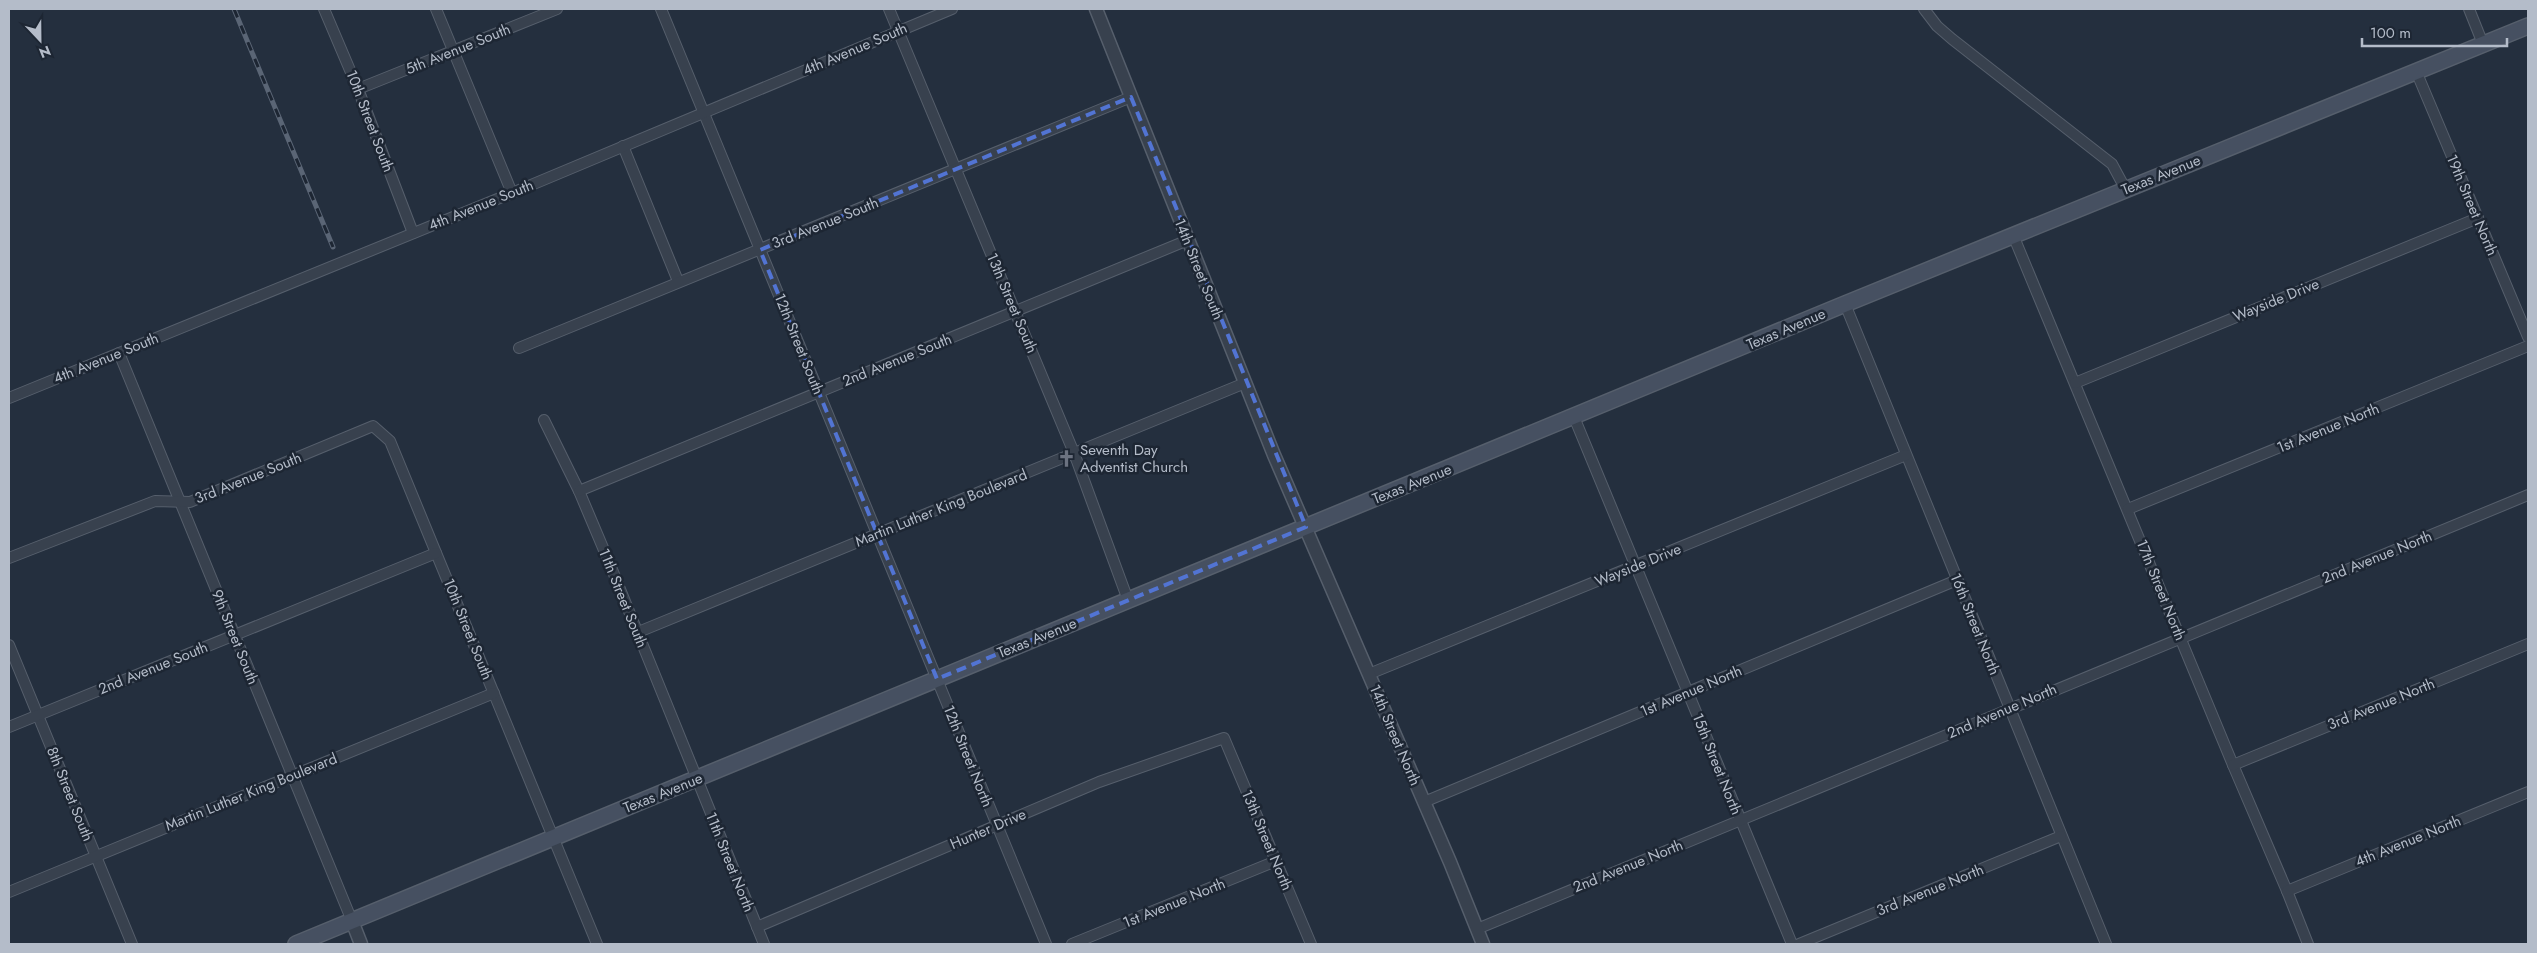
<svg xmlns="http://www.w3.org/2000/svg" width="2537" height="953" viewBox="0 0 2537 953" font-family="Jost,sans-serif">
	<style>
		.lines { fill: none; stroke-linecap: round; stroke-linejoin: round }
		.minor-casing { stroke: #565f6c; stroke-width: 12 }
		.tertiary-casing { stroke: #565f6c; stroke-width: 15 }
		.secondary-casing { stroke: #565f6c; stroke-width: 18 }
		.minor { stroke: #38414e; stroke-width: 10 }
		.tertiary { stroke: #38414e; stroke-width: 12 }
		.secondary { stroke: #465061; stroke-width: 15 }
		.rail-casing { stroke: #5a6575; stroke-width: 5 }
		.rail { stroke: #1d2633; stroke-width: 3; stroke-dasharray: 9; stroke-linecap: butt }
		.marked { fill: none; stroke: #5274d3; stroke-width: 4; stroke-dasharray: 10 6; stroke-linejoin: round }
		.labels { text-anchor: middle; stroke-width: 5; stroke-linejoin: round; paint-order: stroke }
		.street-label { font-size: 15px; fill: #b4bcc9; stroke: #1d2633 }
		.poi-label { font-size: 15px; fill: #b4bcc9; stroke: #1d2633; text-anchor: start }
	</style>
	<rect width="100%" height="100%" fill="#242f3e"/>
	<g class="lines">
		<defs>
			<g id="minor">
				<path d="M 324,9 L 358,89 L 413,233"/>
				<path d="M 436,9 L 512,193"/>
				<path d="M 661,9 L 1046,944"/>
				<path d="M 889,9 L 1074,453 L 1128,600"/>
				<path d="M 1924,9 L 1937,26 L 1952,39 L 2112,164 L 2126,190"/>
				<path d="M 2469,9 L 2483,44"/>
				<path d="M 2416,71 L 2528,337"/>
				<path d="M 358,89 L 557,9"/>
				<path d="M 623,146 L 678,281"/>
				<path d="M 2013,235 L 2233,765 L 2287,891 L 2308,944"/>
				<path d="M 1845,304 L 2106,944"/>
				<path d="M 519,348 L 1131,97"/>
				<path d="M 119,353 L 352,921"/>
				<path d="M 2075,383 L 2478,218"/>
				<path d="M 9,398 L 512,193 L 952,9"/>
				<path d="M 1574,417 L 1792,944"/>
				<path d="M 544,420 L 579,491 L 609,562 L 764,944"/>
				<path d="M 579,491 L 1188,240"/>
				<path d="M 2128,509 L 2528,346"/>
				<path d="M 9,558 L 155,501 L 190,502 L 373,426 L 390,441 L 597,944"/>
				<path d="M 636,633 L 1245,383"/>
				<path d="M 9,645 L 132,944"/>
				<path d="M 1369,674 L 1906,455"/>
				<path d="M 9,727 L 436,553"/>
				<path d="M 2233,765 L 2528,644"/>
				<path d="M 1424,802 L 1957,580"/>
				<path d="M 2287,891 L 2528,792"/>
				<path d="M 9,892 L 494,693"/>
				<path d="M 757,927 L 1099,782 L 1224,738 L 1311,944"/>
				<path d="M 1477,929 L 2528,495"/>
				<path d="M 1072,944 L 1276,861"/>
				<path d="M 1799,944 L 2061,836"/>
			</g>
			<g id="tertiary">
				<path d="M 1096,9 L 1274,455 L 1450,862 L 1483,944"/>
				<path d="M 352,921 L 361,944"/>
			</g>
			<path id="secondary" d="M 296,944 L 1845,304 L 2528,26"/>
		</defs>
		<use href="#minor" class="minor-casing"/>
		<use href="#tertiary" class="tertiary-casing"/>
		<use href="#secondary" class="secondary-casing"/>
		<use href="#minor" class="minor"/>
		<use href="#tertiary" class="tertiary"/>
		<use href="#secondary" class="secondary"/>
		<defs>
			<path id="rail" d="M 234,9 L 333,247"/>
		</defs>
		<use href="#rail" class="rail-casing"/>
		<use href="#rail" class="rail"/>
	</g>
	<path class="marked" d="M 1131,97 L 1306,527 L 937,679 L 760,250 Z"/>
	<defs>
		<symbol id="church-bare" viewBox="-9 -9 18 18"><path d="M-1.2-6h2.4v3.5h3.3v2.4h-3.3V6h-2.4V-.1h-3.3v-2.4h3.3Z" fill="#6b7280" stroke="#1d2633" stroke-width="2.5" paint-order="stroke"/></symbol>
	</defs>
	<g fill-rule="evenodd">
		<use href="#church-bare" x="1054" y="446" width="25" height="25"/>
	</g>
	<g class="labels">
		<g class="street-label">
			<text transform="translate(458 49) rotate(-22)" y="5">5th Avenue South</text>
			<text transform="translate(855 49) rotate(-23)" y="5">4th Avenue South</text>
			<text transform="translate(370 121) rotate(69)" y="5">10th Street South</text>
			<text transform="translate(2161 175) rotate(-22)" y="5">Texas Avenue</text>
			<text transform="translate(481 205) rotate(-22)" y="5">4th Avenue South</text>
			<text transform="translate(2472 205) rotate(67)" y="5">19th Street North</text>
			<text transform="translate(825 223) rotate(-22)" y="5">3rd Avenue South</text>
			<text transform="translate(1199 269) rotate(68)" y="5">14th Street South</text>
			<text transform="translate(2276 300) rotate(-22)" y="5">Wayside Drive</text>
			<text transform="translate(1012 303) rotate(67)" y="5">13th Street South</text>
			<text transform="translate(1786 329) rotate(-23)" y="5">Texas Avenue</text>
			<text transform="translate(799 344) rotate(68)" y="5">12th Street South</text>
			<text transform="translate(106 358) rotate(-22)" y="5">4th Avenue South</text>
			<text transform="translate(897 360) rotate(-22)" y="5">2nd Avenue South</text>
			<text transform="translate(2328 428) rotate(-22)" y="5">1st Avenue North</text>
			<text transform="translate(248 478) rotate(-22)" y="5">3rd Avenue South</text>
			<text transform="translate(1412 484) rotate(-22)" y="5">Texas Avenue</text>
			<text transform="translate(941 508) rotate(-22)" y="5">Martin Luther King Boulevard</text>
			<text transform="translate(2377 557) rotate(-22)" y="5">2nd Avenue North</text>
			<text transform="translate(1638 565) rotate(-22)" y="5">Wayside Drive</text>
			<text transform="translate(2161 590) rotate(68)" y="5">17th Street North</text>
			<text transform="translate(623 598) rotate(68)" y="5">11th Street South</text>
			<text transform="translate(1975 624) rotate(68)" y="5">16th Street North</text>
			<text transform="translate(468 629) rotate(68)" y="5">10th Street South</text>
			<text transform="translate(235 637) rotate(68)" y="5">9th Street South</text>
			<text transform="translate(1037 638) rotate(-22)" y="5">Texas Avenue</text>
			<text transform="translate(153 668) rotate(-22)" y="5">2nd Avenue South</text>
			<text transform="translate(1691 691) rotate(-23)" y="5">1st Avenue North</text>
			<text transform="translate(2381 704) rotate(-22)" y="5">3rd Avenue North</text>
			<text transform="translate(2002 711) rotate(-23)" y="5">2nd Avenue North</text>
			<text transform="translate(1395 735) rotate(67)" y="5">14th Street North</text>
			<text transform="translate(968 756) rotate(68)" y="5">12th Street North</text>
			<text transform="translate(1717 764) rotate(68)" y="5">15th Street North</text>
			<text transform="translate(251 792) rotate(-22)" y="5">Martin Luther King Boulevard</text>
			<text transform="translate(663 793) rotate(-22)" y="5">Texas Avenue</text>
			<text transform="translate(70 794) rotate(68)" y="5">8th Street South</text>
			<text transform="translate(988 829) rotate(-23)" y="5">Hunter Drive</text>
			<text transform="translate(1267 840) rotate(67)" y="5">13th Street North</text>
			<text transform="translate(2408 841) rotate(-22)" y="5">4th Avenue North</text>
			<text transform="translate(730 862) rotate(68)" y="5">11th Street North</text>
			<text transform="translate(1628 866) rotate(-22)" y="5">2nd Avenue North</text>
			<text transform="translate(1930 890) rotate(-22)" y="5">3rd Avenue North</text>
			<text transform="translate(1174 903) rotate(-22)" y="5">1st Avenue North</text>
		</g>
		<g class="poi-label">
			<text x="1080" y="455">Seventh Day<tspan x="1080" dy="17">Adventist Church</tspan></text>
		</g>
	</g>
	<rect width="2537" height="953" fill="none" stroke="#b4bcc9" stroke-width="20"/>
	<g transform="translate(40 40) rotate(158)" stroke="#1d2633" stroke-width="4" paint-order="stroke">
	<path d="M0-4L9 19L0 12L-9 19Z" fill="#b4bcc9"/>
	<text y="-8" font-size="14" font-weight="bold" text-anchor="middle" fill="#b4bcc9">N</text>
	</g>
	<path d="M2362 38v8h145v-8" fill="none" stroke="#b4bcc9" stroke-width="2.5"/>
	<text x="2370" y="38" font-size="15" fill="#b4bcc9" stroke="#1d2633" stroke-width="4" paint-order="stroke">100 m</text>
</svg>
